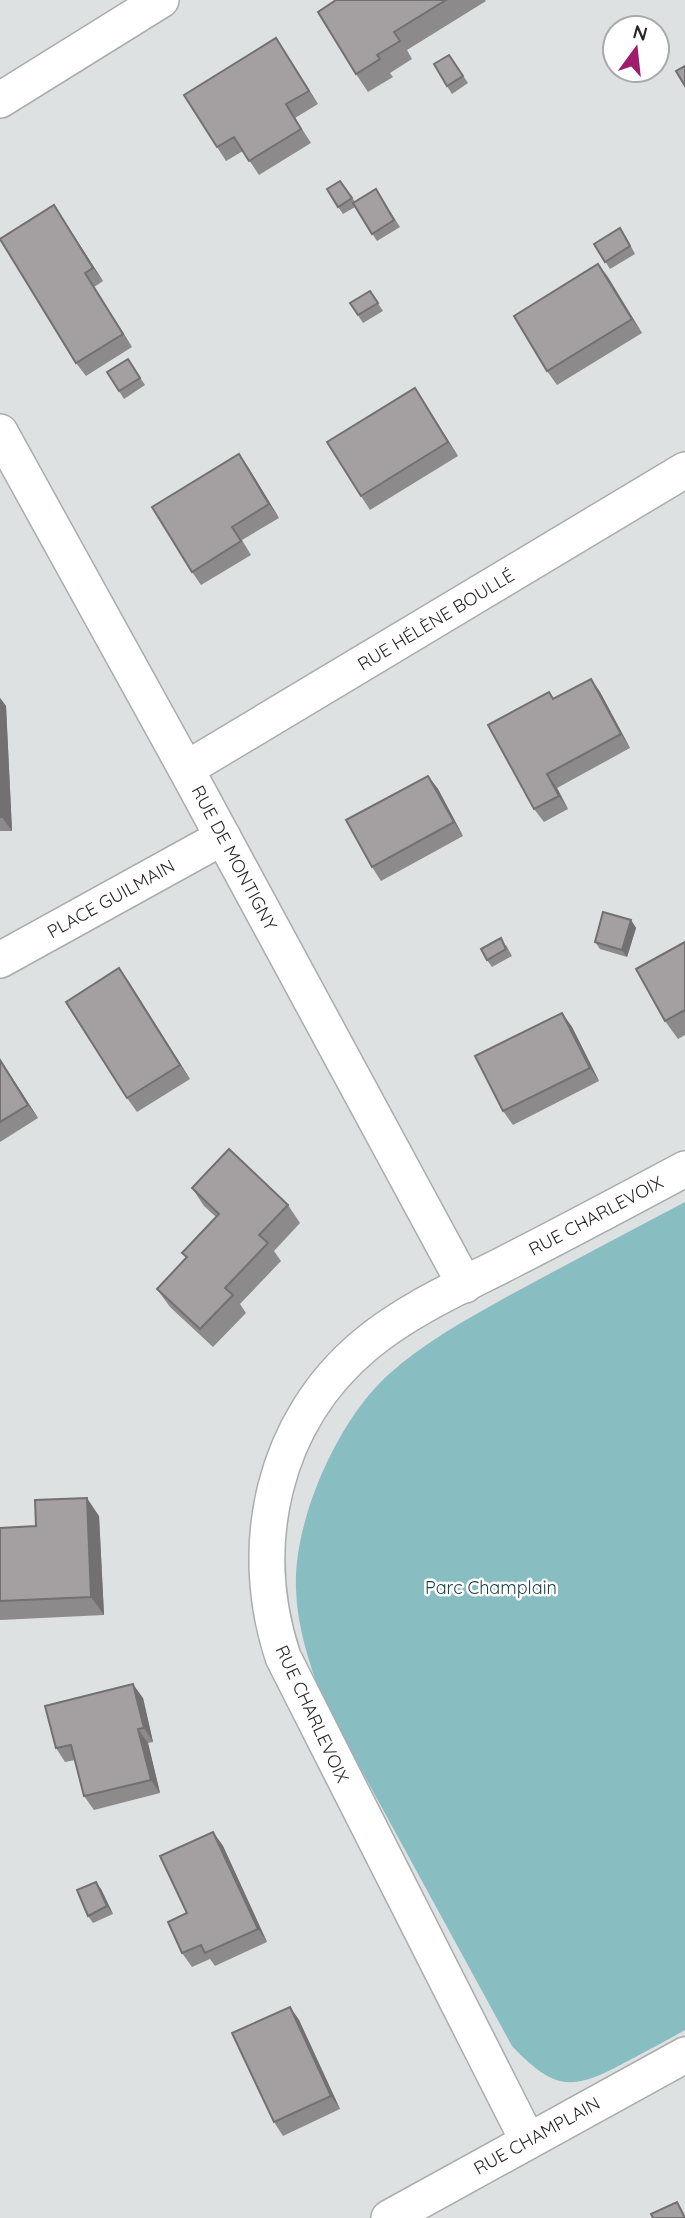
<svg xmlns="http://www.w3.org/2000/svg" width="685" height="2218" viewBox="0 0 685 2218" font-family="Quicksand,sans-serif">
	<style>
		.green { fill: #88bdc2 }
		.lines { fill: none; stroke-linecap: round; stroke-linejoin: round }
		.minor-casing { stroke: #a9adad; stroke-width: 38 }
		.minor { stroke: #fff; stroke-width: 35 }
		.wall { fill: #8d8a8b }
		.shaded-wall { fill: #737071 }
		.building { fill: #a4a0a2; stroke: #737071; stroke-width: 2 }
		.labels { text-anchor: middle; stroke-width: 5; stroke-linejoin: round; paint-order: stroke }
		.street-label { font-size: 18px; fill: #262727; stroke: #fff }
		.park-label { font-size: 18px; fill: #1b3e42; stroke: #fff }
	</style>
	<rect width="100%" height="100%" fill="#dde1e2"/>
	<path class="green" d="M 685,1202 L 685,2030 C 664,2042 643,2053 622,2064 C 571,2092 553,2089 512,2046 L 321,1696 C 309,1662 297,1626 296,1589 C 293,1520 338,1420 388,1375 C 425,1342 469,1318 512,1294 C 569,1263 627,1233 685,1202 Z"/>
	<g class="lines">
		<defs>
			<g id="minor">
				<path d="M 0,100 L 161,0"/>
				<path d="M 0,432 L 186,769 L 465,1285"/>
				<path d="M 186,769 L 685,470"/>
				<path d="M 0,960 L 223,837"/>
				<path d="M 528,2141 L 283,1657 C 246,1545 273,1422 365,1345 C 409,1308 466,1284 516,1258 C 573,1229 629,1199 685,1169"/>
				<path d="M 389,2218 L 685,2055"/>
			</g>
		</defs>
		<use href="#minor" class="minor-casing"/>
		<use href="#minor" class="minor"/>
	</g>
	<g class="wall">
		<path d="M 336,0 L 485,0 L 486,1 L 407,50 L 412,59 L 390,73 L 393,77 L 368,92 L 356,74 Z"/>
		<path d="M 285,52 L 318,104 L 295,118 L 311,143 L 259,175 L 243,151 L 226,161 L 217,147 Z"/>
		<path d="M 449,55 L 468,83 L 452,94 L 447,86 Z"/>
		<path d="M 340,181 L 355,202 L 381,197 L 400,227 L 377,241 L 355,207 L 343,214 L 338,207 Z"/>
		<path d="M 63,219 L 103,281 L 94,287 L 132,347 L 86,376 L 76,363 Z"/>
		<path d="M 625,235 L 635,254 L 610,269 L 594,244 Z"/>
		<path d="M 598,264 L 642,333 L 557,385 L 547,371 Z"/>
		<path d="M 370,291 L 383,311 L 363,323 L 350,303 Z"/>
		<path d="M 128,359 L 145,385 L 124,399 L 107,372 Z"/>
		<path d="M 424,402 L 458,456 L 370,510 L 361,496 Z"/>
		<path d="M 248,467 L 279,518 L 242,540 L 251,555 L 201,585 L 192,572 Z"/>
		<path d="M 591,679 L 600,692 L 630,748 L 557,788 L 568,809 L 544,822 L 534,809 L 549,692 L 554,699 Z"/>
		<path d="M 0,698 L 6,706 L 12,831 L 0,831 Z"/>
		<path d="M 428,776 L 438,789 L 463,836 L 381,881 L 372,867 Z"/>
		<path d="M 631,920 L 636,928 L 627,957 L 600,949 L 595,942 Z"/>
		<path d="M 685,942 L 685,1035 L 678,1039 L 665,1021 Z"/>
		<path d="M 506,945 L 512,956 L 492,967 L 487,960 Z"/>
		<path d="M 119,968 L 190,1079 L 137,1112 L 127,1098 Z"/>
		<path d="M 562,1013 L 572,1027 L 599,1081 L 513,1125 L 503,1111 Z"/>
		<path d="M 0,1059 L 38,1118 L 0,1142 Z"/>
		<path d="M 192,1188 L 288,1205 L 300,1223 L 274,1251 L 281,1261 L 240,1304 L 246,1313 L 213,1347 L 170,1307 L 157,1289 L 186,1258 L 182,1253 L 216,1217 L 204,1206 Z"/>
		<path d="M 99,1516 L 104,1615 L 0,1620 L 0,1528 L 36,1526 Z"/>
		<path d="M 143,1698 L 153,1742 L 148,1743 L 160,1793 L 94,1810 L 84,1796 L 75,1760 L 65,1762 L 56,1748 Z"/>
		<path d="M 213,1832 L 223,1846 L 267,1942 L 215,1966 L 210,1959 L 192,1967 L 182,1953 L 187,1913 Z"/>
		<path d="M 101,1889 L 113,1914 L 93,1923 L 88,1916 Z"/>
		<path d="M 290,2007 L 299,2020 L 340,2109 L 283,2136 L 274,2122 Z"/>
	</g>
	<g class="shaded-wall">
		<path d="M 276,38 L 285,52 L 318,104 L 309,91 Z"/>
		<path d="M 54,205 L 63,219 L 103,281 L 93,268 Z"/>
		<path d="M 598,264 L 608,277 L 642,333 L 632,319 Z"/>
		<path d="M 85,273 L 94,287 L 132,347 L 123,334 Z"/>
		<path d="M 415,388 L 424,402 L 458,456 L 448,442 Z"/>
		<path d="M 239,454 L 248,467 L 279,518 L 269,504 Z"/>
		<path d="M 591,679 L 600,692 L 630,748 L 621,734 Z"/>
		<path d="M 0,698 L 6,706 L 12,831 L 2,817 L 0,771 Z"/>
		<path d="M 547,774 L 557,788 L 568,809 L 559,796 Z"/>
		<path d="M 428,776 L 438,789 L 463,836 L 454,822 Z"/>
		<path d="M 631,920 L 636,928 L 627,957 L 622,950 Z"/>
		<path d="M 119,968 L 129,982 L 190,1079 L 180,1065 Z"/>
		<path d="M 562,1013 L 572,1027 L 599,1081 L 590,1068 Z"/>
		<path d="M 0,1059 L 5,1067 L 38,1118 L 28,1105 Z"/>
		<path d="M 87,1498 L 99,1516 L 104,1615 L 91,1597 Z"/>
		<path d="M 133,1684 L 143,1698 L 153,1742 L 144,1728 Z"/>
		<path d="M 138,1729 L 148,1743 L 160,1793 L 151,1780 Z"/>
		<path d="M 213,1832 L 223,1846 L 267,1942 L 258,1929 Z"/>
		<path d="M 96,1882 L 101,1889 L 113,1914 L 107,1906 Z"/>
		<path d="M 290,2007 L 299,2020 L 340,2109 L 331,2096 Z"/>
	</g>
	<g class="building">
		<path d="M 336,0 L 446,0 L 394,32 L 400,41 L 377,55 L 380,59 L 356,74 L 318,12 Z"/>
		<path d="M 276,38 L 309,91 L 286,104 L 301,129 L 249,161 L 234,137 L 217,147 L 184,95 Z"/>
		<path d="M 449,55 L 463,76 L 447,86 L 434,64 Z"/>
		<path d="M 685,66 L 685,86 L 676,71 Z"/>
		<path d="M 340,181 L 352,198 L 338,207 L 327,189 Z"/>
		<path d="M 376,189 L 394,220 L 372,234 L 353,203 Z"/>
		<path d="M 54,205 L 93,268 L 85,273 L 123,334 L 76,363 L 0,239 Z"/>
		<path d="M 620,228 L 630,246 L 605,262 L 594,244 Z"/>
		<path d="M 598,264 L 632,319 L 547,371 L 514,316 Z"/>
		<path d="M 370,291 L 378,303 L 358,315 L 350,303 Z"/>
		<path d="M 128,359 L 140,378 L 119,391 L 107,372 Z"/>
		<path d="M 415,388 L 448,442 L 361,496 L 327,442 Z"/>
		<path d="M 239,454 L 269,504 L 232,527 L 241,541 L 192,572 L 152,507 Z"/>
		<path d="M 591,679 L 621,734 L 547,774 L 559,796 L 534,809 L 488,725 L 549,692 L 553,699 Z"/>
		<path d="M 0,771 L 2,817 L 0,817 Z"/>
		<path d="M 428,776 L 454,822 L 372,867 L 346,820 Z"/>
		<path d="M 603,912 L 631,920 L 622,950 L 595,942 Z"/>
		<path d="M 501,938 L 506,949 L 487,960 L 481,949 Z"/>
		<path d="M 685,942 L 685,1010 L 665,1021 L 636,969 Z"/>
		<path d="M 119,968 L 180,1065 L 127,1098 L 66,1002 Z"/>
		<path d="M 562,1013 L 590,1068 L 503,1111 L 475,1056 Z"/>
		<path d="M 0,1060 L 28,1105 L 0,1122 Z"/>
		<path d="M 229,1149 L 288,1205 L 259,1235 L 268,1243 L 225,1288 L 233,1295 L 200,1329 L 157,1289 L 187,1257 L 182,1253 L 219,1214 L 192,1188 Z"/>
		<path d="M 87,1498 L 91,1597 L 0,1601 L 0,1528 L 36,1526 L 35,1500 Z"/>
		<path d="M 133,1684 L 144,1728 L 138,1729 L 151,1780 L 84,1796 L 71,1745 L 56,1748 L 45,1706 Z"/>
		<path d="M 213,1832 L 258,1929 L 205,1953 L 201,1945 L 182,1953 L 168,1922 L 187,1913 L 160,1856 Z"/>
		<path d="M 96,1882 L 107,1906 L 88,1916 L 77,1890 Z"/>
		<path d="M 290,2007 L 331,2096 L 274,2122 L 232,2033 Z"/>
		<path d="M 677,2202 L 685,2218 L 653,2218 L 651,2214 Z"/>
	</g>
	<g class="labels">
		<g class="street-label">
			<text transform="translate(436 620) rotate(-31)" y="6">RUE HÉLÈNE BOULLÉ</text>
			<text transform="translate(234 858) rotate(62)" y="6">RUE DE MONTIGNY</text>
			<text transform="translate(111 899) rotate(-29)" y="6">PLACE GUILMAIN</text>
			<text transform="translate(596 1216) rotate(-28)" y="6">RUE CHARLEVOIX</text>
			<text transform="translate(312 1714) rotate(65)" y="6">RUE CHARLEVOIX</text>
			<text transform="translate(537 2136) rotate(-29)" y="6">RUE CHAMPLAIN</text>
		</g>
		<g class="park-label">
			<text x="491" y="1594">Parc Champlain</text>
		</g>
	</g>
	<g transform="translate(636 49) rotate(15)"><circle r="33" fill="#ffffff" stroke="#a8a9a9" stroke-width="2"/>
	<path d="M0-5L12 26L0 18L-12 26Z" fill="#9f1d6e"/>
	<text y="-10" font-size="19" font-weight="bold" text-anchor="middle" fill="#262727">N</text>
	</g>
</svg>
